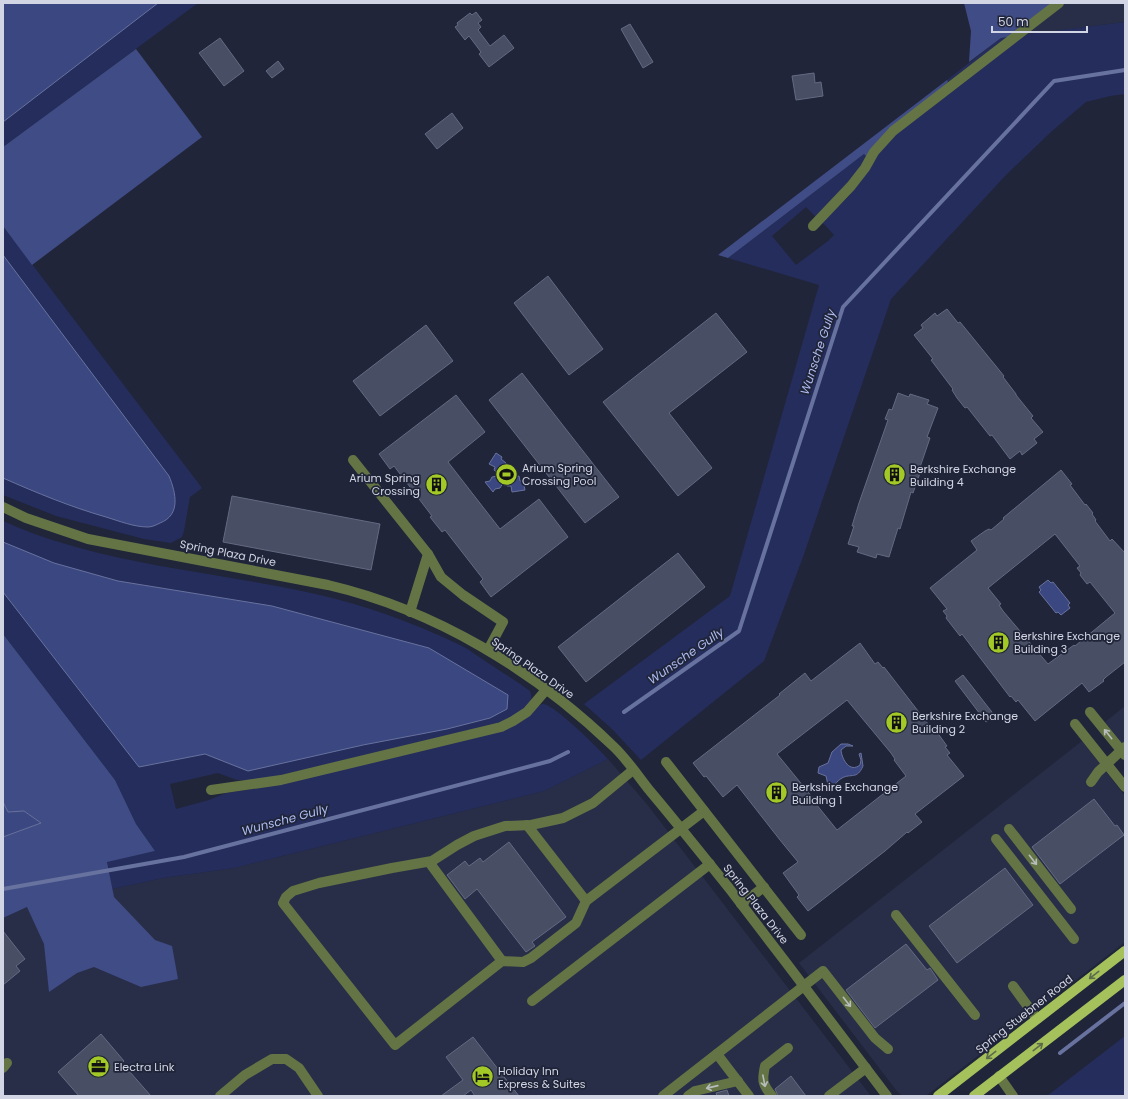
<svg xmlns="http://www.w3.org/2000/svg" width="1128" height="1099" viewBox="0 0 1128 1099" font-family="Poppins,sans-serif">
	<style>
		.built { fill: #282e48 }
		.green { fill: #252d5c }
		.forest { fill: #404c86 }
		.water { fill: #3b4780; stroke: #68729e }
		.lines { fill: none; stroke-linecap: round; stroke-linejoin: round }
		.stream { stroke: #68729e; stroke-width: 4 }
		.building { fill: #484e64; stroke: #646a82; fill-rule: evenodd }
		.minor { stroke: #657445; stroke-width: 10 }
		.major { stroke: #a5c15c; stroke-width: 10 }
		.oneway { stroke: #b7bdbc }
		.oneway2 { stroke: #5c6b49 }
		.labels { text-anchor: middle; stroke-width: 3.5; stroke-linejoin: round; paint-order: stroke }
		.poi-label { font-size: 11px; fill: #d2d5e3; stroke: #202539; text-anchor: start }
		.street-label { font-size: 11px; fill: #d2d5e3; stroke: #202539 }
		.water-label { font-size: 12px; font-style: italic; fill: #aebcf0; stroke: #202539 }
	</style>
	<rect width="100%" height="100%" fill="#202539"/>
	<g class="built">
		<path d="M 1046,3 L 1125,3 L 1125,22 L 1001,38 Z"/>
		<path d="M 1125,706 L 1125,747 L 1105,722 Z"/>
		<path d="M 1082,741 L 1125,796 L 1125,942 L 926,1096 L 902,1096 L 896,1090 L 799,963 Z"/>
		<path d="M 608,759 L 646,803 L 871,1096 L 3,1096 L 3,918 L 27,907 L 163,878 L 234,868 L 544,791 Z"/>
	</g>
	<g class="green">
		<path d="M 3,3 L 198,3 L 3,147 Z"/>
		<path d="M 1125,22 L 1125,94 L 1110,96 L 1086,102 L 1051,132 L 1006,175 L 891,299 L 803,557 L 764,661 L 641,760 L 612,729 L 584,704 L 730,596 L 819,285 L 728,258 L 864,154 L 867,157 L 850,182 L 816,217 L 806,207 L 772,236 L 796,265 L 828,241 L 834,235 L 822,222 L 848,197 L 870,168 L 879,151 L 896,133 L 1020,35 Z"/>
		<path d="M 1008,37 L 948,82 L 947,80 L 1001,38 Z"/>
		<path d="M 3,226 L 202,488 L 190,497 L 184,531 L 182,537 L 171,543 L 144,539 L 56,516 L 3,495 Z"/>
		<path d="M 3,521 C 97,564 211,571 311,593 C 363,604 414,623 462,646 C 470,650 477,656 485,661 C 500,671 515,680 530,691 C 538,708 509,719 496,724 L 262,780 L 237,780 L 218,773 L 170,784 L 176,809 L 209,800 L 226,793 L 264,787 L 508,728 C 514,725 522,722 526,718 C 531,713 536,705 543,704 C 554,704 599,749 608,759 L 544,791 L 234,868 L 163,878 L 112,889 L 107,861 L 155,851 L 136,824 L 115,780 L 3,634 Z"/>
		<path d="M 1125,1036 L 1125,1096 L 1047,1096 Z"/>
	</g>
	<g class="forest">
		<path d="M 964,3 L 1052,3 L 1008,37 L 1001,38 L 969,62 L 971,31 Z"/>
		<path d="M 136,49 L 202,137 L 32,265 L 3,226 L 3,147 Z"/>
		<path d="M 947,80 L 948,82 L 867,157 L 864,154 L 728,258 L 718,255 Z"/>
		<path d="M 3,634 L 115,780 L 136,824 L 155,851 L 107,862 L 114,897 L 155,940 L 172,946 L 178,979 L 141,987 L 94,967 L 77,973 L 49,992 L 44,944 L 27,907 L 3,918 L 3,837 L 41,823 L 24,811 L 8,812 L 3,802 Z"/>
	</g>
	<g class="water">
		<path d="M 3,3 L 158,3 L 3,122 Z"/>
		<path d="M 3,255 L 169,476 C 176,493 181,515 160,523 C 156,525 152,527 148,527 C 134,527 119,521 106,517 C 71,507 37,493 3,478 Z"/>
		<path d="M 496,453 L 502,457 L 501,459 L 506,463 L 505,465 L 514,470 L 515,477 L 519,476 L 520,481 L 523,481 L 525,490 L 512,492 L 511,486 L 507,486 L 506,482 L 503,483 L 500,488 L 495,489 L 493,492 L 485,482 L 490,481 L 492,477 L 497,476 L 498,473 L 494,470 L 495,467 L 489,464 Z"/>
		<path d="M 3,542 L 54,563 L 118,581 L 272,606 L 429,648 L 508,695 L 507,709 L 490,718 L 447,729 L 363,745 L 248,771 L 205,754 L 139,767 L 3,592 Z"/>
		<path d="M 1048,580 L 1051,583 L 1053,582 L 1070,603 L 1068,605 L 1070,608 L 1061,615 L 1058,612 L 1056,613 L 1039,592 L 1041,590 L 1039,587 Z"/>
		<path d="M 841,744 L 848,744 L 853,746 L 846,746 L 841,750 C 842,760 850,773 860,765 L 861,760 L 859,754 L 861,753 L 863,766 C 857,780 851,773 842,778 C 836,781 835,788 828,785 L 826,776 L 818,773 L 819,767 L 828,763 L 832,752 Z"/>
		<path d="M 3,802 L 8,812 L 24,811 L 41,823 L 3,837 Z"/>
	</g>
	<g class="lines">
		<g class="stream">
			<path d="M 624,712 L 739,631 L 843,307 L 1054,81 L 1125,70"/>
			<path d="M 3,889 L 184,857 L 550,761 L 568,752"/>
			<path d="M 1060,1053 L 1125,1003"/>
		</g>
	</g>
	<g class="building">
		<path d="M 476,12 L 482,20 L 478,23 L 481,27 L 478,30 L 490,46 L 504,35 L 514,48 L 489,67 L 479,54 L 481,52 L 469,36 L 465,40 L 455,27 L 458,25 L 457,23 L 470,13 L 472,15 Z"/>
		<path d="M 630,24 L 653,62 L 643,68 L 621,29 Z"/>
		<path d="M 220,38 L 244,71 L 224,86 L 199,53 Z"/>
		<path d="M 278,61 L 284,69 L 272,78 L 266,71 Z"/>
		<path d="M 814,73 L 815,83 L 821,82 L 823,96 L 796,100 L 792,76 Z"/>
		<path d="M 452,113 L 463,128 L 437,149 L 425,134 Z"/>
		<path d="M 548,276 L 603,349 L 569,375 L 514,303 Z"/>
		<path d="M 947,309 L 958,323 L 960,322 L 1004,376 L 1003,377 L 1016,394 L 1016,395 L 1033,416 L 1031,418 L 1043,432 L 1034,439 L 1037,443 L 1022,455 L 1020,451 L 1010,459 L 992,435 L 990,436 L 967,407 L 965,408 L 957,398 L 952,390 L 953,389 L 931,360 L 933,359 L 914,335 L 923,328 L 921,325 L 935,313 L 937,316 Z"/>
		<path d="M 716,313 L 747,352 L 669,413 L 712,468 L 678,496 L 603,402 Z"/>
		<path d="M 426,325 L 453,361 L 380,416 L 353,381 Z"/>
		<path d="M 522,373 L 619,497 L 585,523 L 489,400 Z"/>
		<path d="M 898,393 L 909,397 L 910,394 L 929,400 L 927,404 L 938,408 L 927,437 L 930,438 L 918,473 L 920,473 L 913,493 L 911,492 L 900,529 L 898,528 L 889,557 L 877,554 L 876,558 L 857,552 L 859,547 L 848,544 L 854,526 L 852,526 L 859,503 L 888,420 L 885,419 L 889,409 L 892,410 Z"/>
		<path d="M 456,395 L 485,432 L 448,462 L 500,529 L 539,499 L 568,537 L 491,597 L 480,582 L 483,579 L 445,530 L 442,532 L 430,517 L 432,516 L 394,466 L 390,469 L 379,454 Z"/>
		<path d="M 1061,470 L 1072,484 L 1070,485 L 1085,505 L 1086,504 L 1093,513 L 1092,514 L 1096,520 L 1095,521 L 1110,541 L 1112,539 L 1125,553 L 1125,662 L 1106,677 L 1103,680 L 1104,681 L 1089,692 L 1082,683 L 1035,721 L 1018,700 L 1016,702 L 1011,696 L 1010,697 L 962,634 L 960,636 L 946,618 L 947,616 L 943,611 L 947,609 L 930,588 L 977,550 L 971,541 L 985,531 L 989,529 L 991,530 L 1004,519 L 1003,518 ZM 1055,534 L 1080,566 L 1077,568 L 1081,573 L 1080,575 L 1087,584 L 1090,582 L 1115,613 L 1075,646 L 1074,645 L 1048,664 L 1003,611 L 999,605 L 1001,604 L 988,588 Z"/>
		<path d="M 232,496 L 380,524 L 371,570 L 223,542 Z"/>
		<path d="M 678,553 L 705,587 L 586,682 L 558,647 Z"/>
		<path d="M 860,643 L 875,664 L 878,662 L 883,668 L 884,667 L 932,729 L 934,728 L 947,746 L 945,747 L 950,753 L 947,755 L 964,776 L 915,814 L 922,822 L 908,833 L 907,832 L 885,851 L 808,911 L 797,897 L 799,895 L 783,873 L 798,862 L 780,840 L 737,785 L 723,797 L 706,776 L 704,777 L 693,763 L 780,695 L 779,694 L 805,673 L 811,681 ZM 847,700 L 891,753 L 895,759 L 894,760 L 906,776 L 837,830 L 812,799 L 813,798 L 777,754 Z"/>
		<path d="M 963,675 L 995,716 L 986,722 L 955,681 Z"/>
		<path d="M 1094,799 L 1115,826 L 1117,825 L 1124,835 L 1060,884 L 1032,847 Z"/>
		<path d="M 509,842 L 566,917 L 532,942 L 535,946 L 526,952 L 477,889 L 465,899 L 447,875 L 465,861 L 469,866 L 480,858 L 483,862 Z"/>
		<path d="M 1005,868 L 1033,905 L 957,963 L 929,926 Z"/>
		<path d="M 3,931 L 25,959 L 16,966 L 20,971 L 3,985 Z"/>
		<path d="M 906,944 L 927,970 L 930,968 L 938,980 L 875,1028 L 846,990 Z"/>
		<path d="M 101,1034 L 124,1061 L 122,1063 L 151,1096 L 79,1096 L 58,1072 Z"/>
		<path d="M 473,1037 L 519,1096 L 475,1096 L 471,1090 L 463,1096 L 441,1096 L 463,1080 L 446,1057 Z"/>
		<path d="M 791,1076 L 806,1096 L 778,1096 L 775,1089 Z"/>
		<path d="M 727,1090 L 729,1096 L 717,1096 L 716,1093 Z"/>
	</g>
	<g class="lines">
		<g class="minor">
			<path d="M 813,226 L 851,186 L 865,168 L 874,152 L 893,131 L 1059,3"/>
			<path d="M 353,460 L 428,554 L 441,577 L 463,595 L 503,622 L 488,650"/>
			<path d="M 3,507 L 26,518 L 88,539 L 328,585 C 435,610 534,670 613,746 C 627,759 638,776 650,791 C 677,823 703,856 729,888 C 782,957 835,1027 887,1096"/>
			<path d="M 410,612 L 428,554"/>
			<path d="M 1090,712 L 1125,755"/>
			<path d="M 1075,724 L 1125,787"/>
			<path d="M 666,762 L 801,935"/>
			<path d="M 633,770 L 593,803 L 563,818 L 531,825 L 505,826 L 474,836 L 457,845 L 432,861 L 392,868 L 319,883 L 293,891 L 286,897 L 283,903 L 395,1045 L 502,961 L 523,962 L 531,958 L 576,923 L 586,901 L 704,811"/>
			<path d="M 1091,782 L 1098,772 L 1125,747"/>
			<path d="M 211,790 L 281,780 L 501,727 L 513,721 L 527,712 L 546,690"/>
			<path d="M 527,825 L 586,901"/>
			<path d="M 1009,829 L 1071,909"/>
			<path d="M 996,839 L 1074,939"/>
			<path d="M 429,862 L 502,961"/>
			<path d="M 741,904 L 764,887"/>
			<path d="M 896,915 L 975,1015"/>
			<path d="M 1013,986 L 1037,1019"/>
			<path d="M 532,1001 L 710,864"/>
			<path d="M 717,1054 L 749,1096"/>
			<path d="M 3,1068 L 7,1063"/>
			<path d="M 999,1076 L 1013,1096"/>
			<path d="M 220,1096 L 245,1075 L 272,1059 L 286,1059 L 299,1068 L 318,1096"/>
			<path d="M 663,1096 L 823,971 L 875,1038 L 888,1049"/>
			<path d="M 688,1096 L 695,1091 L 738,1081"/>
			<path d="M 772,1096 C 762,1084 762,1080 765,1066 L 788,1048"/>
			<path d="M 829,1096 L 866,1068"/>
		</g>
		<g class="major">
			<path d="M 938,1096 L 1125,951"/>
			<path d="M 974,1096 L 1125,980"/>
		</g>
	</g>
	<defs><path id="oneway-shaft" d="M-6 0H5M1.5-3L5.5 0L1.5 3" fill="none" stroke-width="1.6" stroke-linecap="round" stroke-linejoin="round"/></defs>
	<g class="oneway">
		<use href="#oneway-shaft" transform="translate(1108 734) rotate(-129)"/>
		<use href="#oneway-shaft" transform="translate(1033 860) rotate(52)"/>
		<use href="#oneway-shaft" transform="translate(847 1002) rotate(52)"/>
		<use href="#oneway-shaft" transform="translate(764 1081) rotate(79)"/>
		<use href="#oneway-shaft" transform="translate(712 1087) rotate(167)"/>
	</g>
	<g class="oneway2">
		<use href="#oneway-shaft" transform="translate(1094 975) rotate(142)"/>
		<use href="#oneway-shaft" transform="translate(1038 1047) rotate(-38)"/>
		<use href="#oneway-shaft" transform="translate(991 1055) rotate(142)"/>
	</g>
	<defs>
		<symbol id="stadium-disc" viewBox="-11 -11 22 22"><circle r="9.5" fill="#a3c926" stroke="#202539"/><path d="M0-5a6.5 5 0 1 0 0 10a6.5 5 0 1 0 0-10ZM-3.5-1.8h7v3.6h-7Z" fill="#111"/></symbol>
		<symbol id="building-disc" viewBox="-11 -11 22 22"><circle r="9.5" fill="#a3c926" stroke="#202539"/><path d="M-4-6H4V6H1V3H-1V6H-4ZM-2.5-4.3h1.7v1.8h-1.7ZM.8-4.3h1.7v1.8H.8ZM-2.5-1h1.7V.8h-1.7ZM.8-1h1.7V.8H.8Z" fill="#111"/></symbol>
		<symbol id="office-disc" viewBox="-11 -11 22 22"><circle r="9.5" fill="#a3c926" stroke="#202539"/><path d="M-6-3h4V-5.5h4V-3h4V5H-6ZM-1-4.5V-3h2v-1.5ZM-6 0V1H6V0Z" fill="#111"/></symbol>
		<symbol id="hotel-disc" viewBox="-11 -11 22 22"><circle r="9.5" fill="#a3c926" stroke="#202539"/><path d="M-6-4.5h1.5V1H6V5H4.5V3h-9V5H-6ZM-4 0a1.8 1.8 0 1 1 3.6 0ZM.5 0V-2.5h3Q6-2.5 6 0Z" fill="#111"/></symbol>
	</defs>
	<g fill-rule="evenodd">
		<use href="#stadium-disc" x="494" y="462" width="25" height="25"/>
		<use href="#building-disc" x="882" y="462" width="25" height="25"/>
		<use href="#building-disc" x="424" y="472" width="25" height="25"/>
		<use href="#building-disc" x="986" y="630" width="25" height="25"/>
		<use href="#building-disc" x="884" y="710" width="25" height="25"/>
		<use href="#building-disc" x="764" y="780" width="25" height="25"/>
		<use href="#office-disc" x="86" y="1054" width="25" height="25"/>
		<use href="#hotel-disc" x="470" y="1064" width="25" height="25"/>
	</g>
	<g class="labels">
		<g class="poi-label">
			<text x="522" y="472">Arium Spring<tspan x="522" dy="13">Crossing Pool</tspan></text>
			<text x="910" y="473">Berkshire Exchange<tspan x="910" dy="13">Building 4</tspan></text>
			<text x="420" y="482" text-anchor="end">Arium Spring<tspan x="420" dy="13">Crossing</tspan></text>
			<text x="1014" y="640">Berkshire Exchange<tspan x="1014" dy="13">Building 3</tspan></text>
			<text x="912" y="720">Berkshire Exchange<tspan x="912" dy="13">Building 2</tspan></text>
			<text x="792" y="791">Berkshire Exchange<tspan x="792" dy="13">Building 1</tspan></text>
			<text x="114" y="1071">Electra Link</text>
			<text x="498" y="1075">Holiday Inn<tspan x="498" dy="13">Express &amp; Suites</tspan></text>
		</g>
		<g class="street-label">
			<text transform="translate(228 553) rotate(11)" y="4">Spring Plaza Drive</text>
			<text transform="translate(533 668) rotate(35)" y="4">Spring Plaza Drive</text>
			<text transform="translate(756 904) rotate(52)" y="4">Spring Plaza Drive</text>
			<text transform="translate(1024 1014) rotate(-38)" y="4">Spring Stuebner Road</text>
		</g>
		<g class="water-label">
			<text transform="translate(818 352) rotate(-72)" y="4">Wunsche Gully</text>
			<text transform="translate(686 656) rotate(-35)" y="4">Wunsche Gully</text>
			<text transform="translate(285 820) rotate(-15)" y="4">Wunsche Gully</text>
		</g>
	</g>
	<rect width="1128" height="1099" fill="none" stroke="#d2d5e3" stroke-width="8"/>
	<path d="M992 26v6h95v-6" fill="none" stroke="#d2d5e3" stroke-width="2"/>
	<text x="998" y="26" font-size="12" fill="#d2d5e3" stroke="#202539" stroke-width="3" paint-order="stroke">50 m</text>
</svg>
